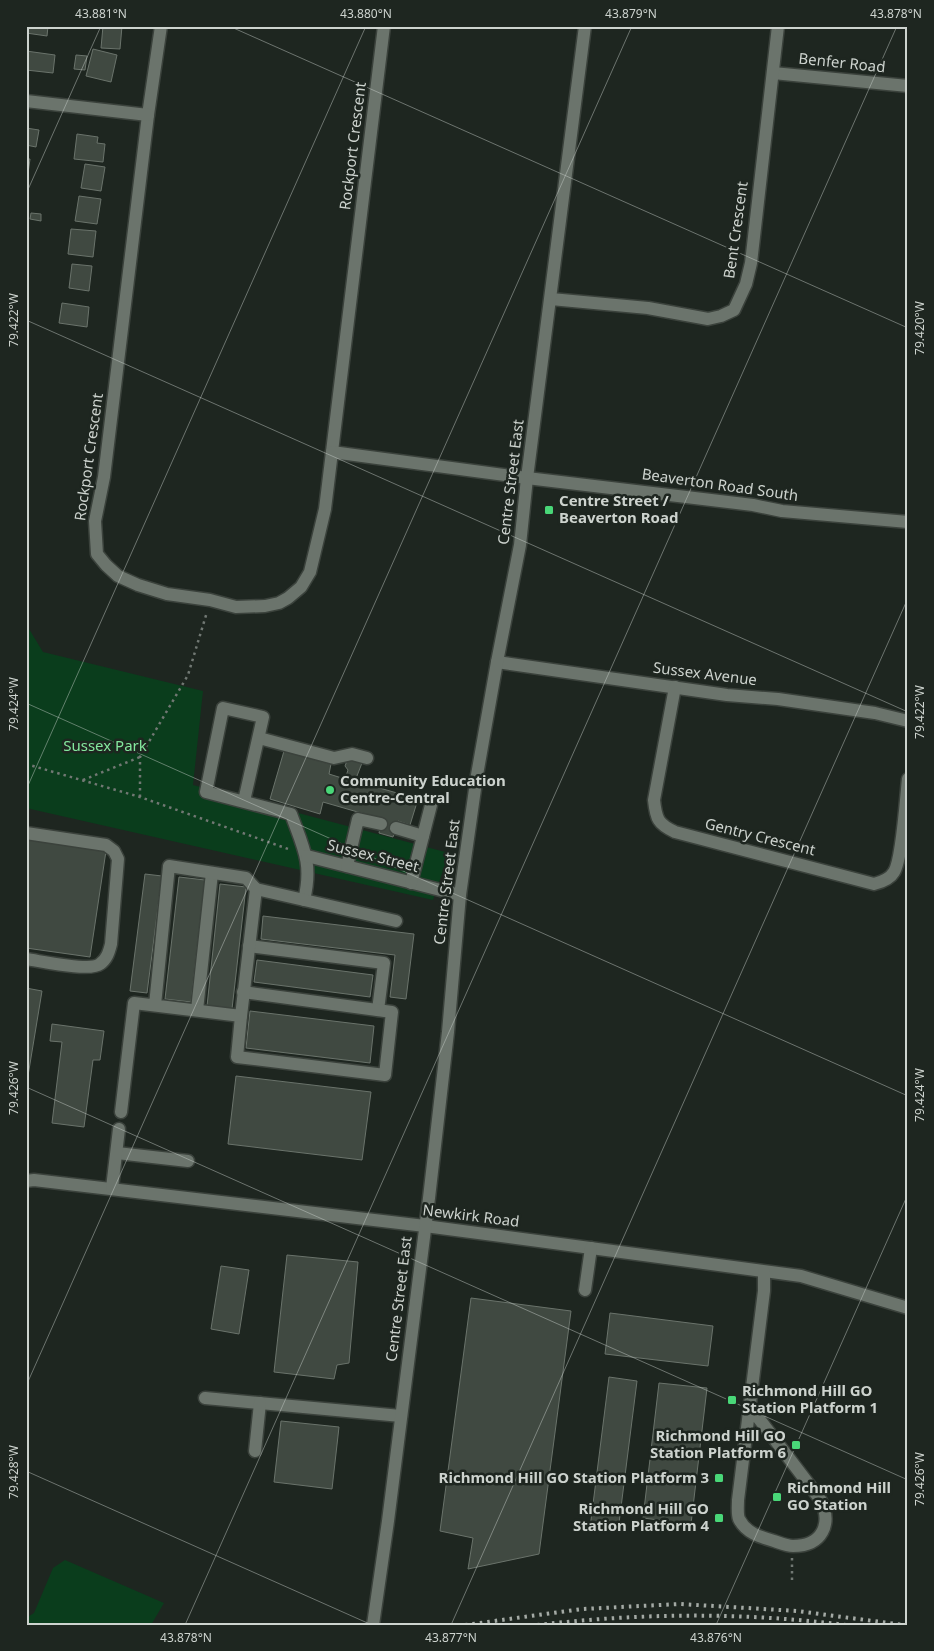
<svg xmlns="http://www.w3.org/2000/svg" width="934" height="1651" viewBox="0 0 934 1651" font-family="'Noto Sans',sans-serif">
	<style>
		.green { fill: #0a3d1c }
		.building { fill: #404941; stroke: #6a736b }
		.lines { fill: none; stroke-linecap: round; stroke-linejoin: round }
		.minor-casing { stroke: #3b423c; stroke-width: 15 }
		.path { stroke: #717873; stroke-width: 2.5; stroke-dasharray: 2.5 4; stroke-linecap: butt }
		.minor { stroke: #6b746c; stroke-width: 12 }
		.rail { stroke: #a4aaa5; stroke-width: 4; stroke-dasharray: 2.5 5; stroke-linecap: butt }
		.ticks { fill: none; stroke: #cdd3ce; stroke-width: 1; stroke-opacity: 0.45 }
		.poi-dot { fill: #49d778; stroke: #1e2620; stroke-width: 2 }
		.labels { text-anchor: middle; stroke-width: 5; stroke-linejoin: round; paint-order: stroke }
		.street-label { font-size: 15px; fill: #cdd3ce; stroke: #1e2620 }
		.poi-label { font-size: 15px; font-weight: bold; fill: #cdd3ce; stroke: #1e2620; text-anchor: start }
		.park-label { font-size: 15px; fill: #84e89e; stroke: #1e2620 }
		.neatline { fill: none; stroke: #cdd3ce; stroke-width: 2 }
		.ticks-label { font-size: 12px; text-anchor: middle; fill: #cdd3ce }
	</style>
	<rect width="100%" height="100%" fill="#1e2620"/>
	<g class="green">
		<path d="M 26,624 L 43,652 L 203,691 L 193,785 L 449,853 L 433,900 L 26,808 Z"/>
		<path d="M 65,1560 L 164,1603 L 151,1625 L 26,1625 L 26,1618 L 34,1613 L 53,1568 Z"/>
	</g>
	<g class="building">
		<path d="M 26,26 L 48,26 L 47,36 L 26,33 Z"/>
		<path d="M 103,26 L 122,26 L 120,49 L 101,48 Z"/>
		<path d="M 93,49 L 117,55 L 111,82 L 86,76 Z"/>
		<path d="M 26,51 L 55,55 L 53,73 L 26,70 Z"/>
		<path d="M 76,55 L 87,56 L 85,70 L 74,69 Z"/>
		<path d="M 26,128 L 39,130 L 36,147 L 26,145 Z"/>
		<path d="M 77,134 L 98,137 L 97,143 L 105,144 L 103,162 L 74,159 Z"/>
		<path d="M 26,159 L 30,159 L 27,181 L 26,180 Z"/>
		<path d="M 85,164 L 105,167 L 101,191 L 81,188 Z"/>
		<path d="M 79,196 L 101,199 L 97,224 L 75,221 Z"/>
		<path d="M 31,213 L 41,214 L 41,221 L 30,219 Z"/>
		<path d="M 71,229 L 96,231 L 93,257 L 68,254 Z"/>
		<path d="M 72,264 L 92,266 L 89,291 L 69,288 Z"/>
		<path d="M 62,303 L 89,307 L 87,327 L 59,323 Z"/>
		<path d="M 284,751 L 331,764 L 329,774 L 345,779 L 348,770 L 345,766 L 348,758 L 362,763 L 355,781 L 418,799 L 410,825 L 398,821 L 393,837 L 379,833 L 382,819 L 323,802 L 320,814 L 270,799 Z"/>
		<path d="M 26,838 L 106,851 L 90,957 L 26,948 Z"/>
		<path d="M 145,874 L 162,876 L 147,993 L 130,991 Z"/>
		<path d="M 179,877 L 205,880 L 191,1002 L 165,999 Z"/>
		<path d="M 220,884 L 246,887 L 232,1009 L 207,1006 Z"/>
		<path d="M 263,916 L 414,934 L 406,999 L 390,997 L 395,955 L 261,939 Z"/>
		<path d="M 257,960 L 373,975 L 370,997 L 254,982 Z"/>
		<path d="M 26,988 L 42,991 L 26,1088 Z"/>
		<path d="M 250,1011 L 374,1026 L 370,1063 L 246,1048 Z"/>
		<path d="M 52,1024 L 104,1031 L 100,1060 L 93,1060 L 84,1127 L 52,1123 L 62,1042 L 50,1041 Z"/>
		<path d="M 236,1076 L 371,1092 L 362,1160 L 228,1144 Z"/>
		<path d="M 287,1255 L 358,1262 L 349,1363 L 337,1365 L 334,1379 L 274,1372 Z"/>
		<path d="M 221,1266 L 249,1270 L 239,1334 L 211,1329 Z"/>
		<path d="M 471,1298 L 571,1311 L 539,1554 L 468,1569 L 473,1538 L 440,1531 Z"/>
		<path d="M 610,1313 L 713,1326 L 708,1366 L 605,1354 Z"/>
		<path d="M 609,1377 L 637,1381 L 618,1531 L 590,1528 Z"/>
		<path d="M 659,1383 L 707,1388 L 691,1524 L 643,1518 Z"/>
		<path d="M 281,1421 L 339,1427 L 332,1489 L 274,1482 Z"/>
	</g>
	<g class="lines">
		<defs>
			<g id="minor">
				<path d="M 161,26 L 148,115 L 104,477 L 95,521 L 97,554 L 106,565 L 118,576 L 138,585 L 167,594 L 210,600 L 236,607 L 265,606 L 279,603 L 288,598 L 301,587 L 310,572 L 325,509 L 384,26"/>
				<path d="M 773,73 L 908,86"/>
				<path d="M 26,101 L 148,115"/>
				<path d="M 551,299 L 648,308 L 708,319 L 721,316 L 734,310 L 746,284 L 751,263 L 778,26"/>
				<path d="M 332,452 L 527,478 L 753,505 L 782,511 L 908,522"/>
				<path d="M 497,662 L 727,695 L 778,699 L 875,713 L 908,721"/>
				<path d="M 675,687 L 654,800 C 656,819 658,824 675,832 L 874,884 C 882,882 890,879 894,872 C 902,860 906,797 908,779"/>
				<path d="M 259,738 L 334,758 L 352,754 L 367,758"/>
				<path d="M 244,801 L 263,717 L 223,708 L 206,792 L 291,814 C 303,847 313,863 304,900"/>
				<path d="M 396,828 L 423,836"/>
				<path d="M 26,833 L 106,845 L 114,851 L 118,859 L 111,944 C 109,952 107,959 100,964 C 90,972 41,961 26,959"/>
				<path d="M 307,856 L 460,895"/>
				<path d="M 347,866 L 358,819 L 381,824"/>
				<path d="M 411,883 L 431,805"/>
				<path d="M 256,889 L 396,921"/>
				<path d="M 249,946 L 384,963 L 378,1010"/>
				<path d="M 197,1010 L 212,873"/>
				<path d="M 241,1016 L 237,1057 L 385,1075 L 392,1012 L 243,992"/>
				<path d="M 121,1112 L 134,1003 L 241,1016 L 256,889 L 246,878 L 169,866 L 155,1005"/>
				<path d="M 117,1153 L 188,1161"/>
				<path d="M 26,1181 L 34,1180 L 425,1226 L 801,1276 L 908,1308"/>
				<path d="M 112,1188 L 119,1129"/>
				<path d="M 585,1290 L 591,1248"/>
				<path d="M 205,1398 L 401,1416"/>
				<path d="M 750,1407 L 820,1499 C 833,1524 822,1546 793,1546 C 787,1546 780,1543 774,1541 C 760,1537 746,1533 739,1519 C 737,1514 738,1506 738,1500 L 764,1291 L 764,1272"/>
				<path d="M 255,1451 L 260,1403"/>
				<path d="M 373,1625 L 388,1521 L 429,1198 L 448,1032 L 460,895 L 477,775 L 497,662 L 520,545 L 527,478 L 585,26"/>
			</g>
		</defs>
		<use href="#minor" class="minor-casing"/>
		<g class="path">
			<path d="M 26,764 L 140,797 L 291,850"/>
			<path d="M 83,780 L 140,757"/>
			<path d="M 140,797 L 140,757 L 188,675 L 207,612"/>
			<path d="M 792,1558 L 792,1582"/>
		</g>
		<use href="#minor" class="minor"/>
		<g class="rail">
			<path d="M 465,1625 L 582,1609 L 680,1604 L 797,1611 L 904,1625"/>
			<path d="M 537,1625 C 642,1613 741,1612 846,1625"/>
		</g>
	</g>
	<path class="ticks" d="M 229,26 L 908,328M 26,194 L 101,26M 26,320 L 908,712M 26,703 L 908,1096M 26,790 L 366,26M 26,1087 L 908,1480M 26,1386 L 632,26M 26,1471 L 372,1625M 185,1625 L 897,26M 451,1625 L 908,598M 716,1625 L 908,1194"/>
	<g class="poi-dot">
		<rect x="544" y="505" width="10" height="10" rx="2.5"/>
		<circle cx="330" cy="790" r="5"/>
		<rect x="727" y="1395" width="10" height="10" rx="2.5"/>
		<rect x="791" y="1440" width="10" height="10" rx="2.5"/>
		<rect x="714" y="1473" width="10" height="10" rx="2.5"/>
		<rect x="772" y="1492" width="10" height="10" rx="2.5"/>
		<rect x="714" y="1513" width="10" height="10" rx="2.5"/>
	</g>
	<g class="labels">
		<g class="street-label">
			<text transform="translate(842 63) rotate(6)" y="5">Benfer Road</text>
			<text transform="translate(353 146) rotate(-83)" y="5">Rockport Crescent</text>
			<text transform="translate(736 230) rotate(-82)" y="5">Bent Crescent</text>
			<text transform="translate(89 457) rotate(-82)" y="5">Rockport Crescent</text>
			<text transform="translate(511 482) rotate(-83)" y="5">Centre Street East</text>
			<text transform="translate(720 485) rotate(8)" y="5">Beaverton Road South</text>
			<text transform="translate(705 674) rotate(7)" y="5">Sussex Avenue</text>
			<text transform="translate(760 837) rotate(14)" y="5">Gentry Crescent</text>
			<text transform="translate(373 856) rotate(14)" y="5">Sussex Street</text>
			<text transform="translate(447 882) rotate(-83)" y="5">Centre Street East</text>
			<text transform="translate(471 1216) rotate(7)" y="5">Newkirk Road</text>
			<text transform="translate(399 1299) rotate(-83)" y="5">Centre Street East</text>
		</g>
		<g class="poi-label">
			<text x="559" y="506">Centre Street /<tspan x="559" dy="17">Beaverton Road</tspan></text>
			<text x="340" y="786">Community Education<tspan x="340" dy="17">Centre-Central</tspan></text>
			<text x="742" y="1396">Richmond Hill GO<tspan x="742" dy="17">Station Platform 1</tspan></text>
			<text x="786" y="1441" text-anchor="end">Richmond Hill GO<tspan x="786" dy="17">Station Platform 6</tspan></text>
			<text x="709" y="1483" text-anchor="end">Richmond Hill GO Station Platform 3</text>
			<text x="787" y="1493">Richmond Hill<tspan x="787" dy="17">GO Station</tspan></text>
			<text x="709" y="1514" text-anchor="end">Richmond Hill GO<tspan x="709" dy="17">Station Platform 4</tspan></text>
		</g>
		<g class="park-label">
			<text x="105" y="751">Sussex Park</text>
		</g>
	</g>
	<rect width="934" height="1651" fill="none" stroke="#1e2620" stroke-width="55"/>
	<rect x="28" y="28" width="878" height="1596" class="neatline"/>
	<g class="ticks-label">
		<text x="101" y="18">43.881°N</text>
		<text x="366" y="18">43.880°N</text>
		<text x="631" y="18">43.879°N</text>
		<text x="896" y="18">43.878°N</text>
		<text transform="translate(14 320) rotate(-90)" y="4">79.422°W</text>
		<text transform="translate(920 328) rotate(-90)" y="4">79.420°W</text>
		<text transform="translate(14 704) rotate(-90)" y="4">79.424°W</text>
		<text transform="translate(920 712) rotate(-90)" y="4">79.422°W</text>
		<text transform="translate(14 1088) rotate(-90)" y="4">79.426°W</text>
		<text transform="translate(920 1095) rotate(-90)" y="4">79.424°W</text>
		<text transform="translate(14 1472) rotate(-90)" y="4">79.428°W</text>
		<text transform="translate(920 1479) rotate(-90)" y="4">79.426°W</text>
		<text x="186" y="1642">43.878°N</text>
		<text x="451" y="1642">43.877°N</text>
		<text x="716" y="1642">43.876°N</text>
	</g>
</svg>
